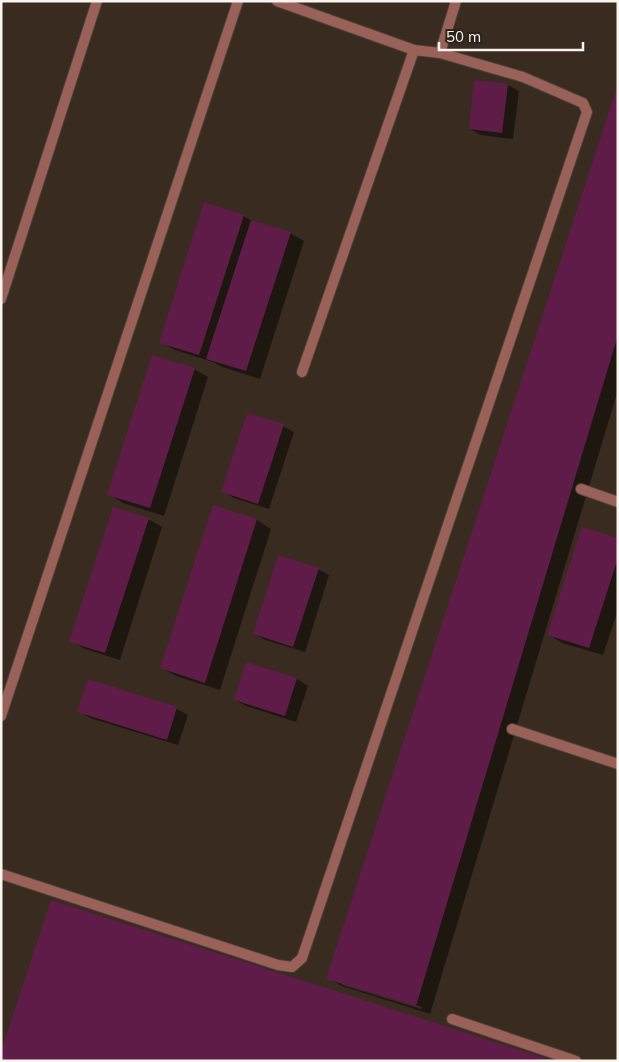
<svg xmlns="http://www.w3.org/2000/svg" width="619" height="1062" viewBox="0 0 619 1062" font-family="Mulish,sans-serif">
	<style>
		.built { fill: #392b1f }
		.shadow { fill: #0007; fill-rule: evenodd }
		.building { fill: #601c48 }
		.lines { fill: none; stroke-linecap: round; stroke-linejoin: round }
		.service-casing { stroke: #49413a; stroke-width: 12 }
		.service { stroke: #9a6158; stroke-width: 10 }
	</style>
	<rect width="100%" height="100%" fill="#2c241c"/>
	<rect class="built" x="1" y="1" width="617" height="1060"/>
	<g class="shadow">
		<path d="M 508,85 L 519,91 L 513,139 L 481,135 L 470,129 Z"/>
		<path d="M 618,87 L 618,390 L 430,1014 L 342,986 L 328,978 ZM 342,982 L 422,1007 L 421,1009 L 342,985 Z"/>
		<path d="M 243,216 L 252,221 L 290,233 L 304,241 L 260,379 L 222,367 L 213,362 L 175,350 L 160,342 Z"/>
		<path d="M 194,369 L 208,377 L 164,516 L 123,503 L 109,494 Z"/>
		<path d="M 283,426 L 294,432 L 269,509 L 234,498 L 223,491 Z"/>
		<path d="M 213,507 L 257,520 L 271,529 L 220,690 L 176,676 L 162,668 Z"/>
		<path d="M 148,519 L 162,527 L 120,660 L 85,649 L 71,641 Z"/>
		<path d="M 618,539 L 618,610 L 603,655 L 562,643 L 548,634 Z"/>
		<path d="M 318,569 L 329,575 L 305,652 L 265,640 L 254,633 Z"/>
		<path d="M 247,664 L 297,679 L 308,686 L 296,722 L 246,706 L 235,700 Z"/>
		<path d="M 89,681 L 177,709 L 188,715 L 178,745 L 90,718 L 79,711 Z"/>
	</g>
	<g class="building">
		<path d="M 474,80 L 508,84 L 502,133 L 469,129 Z"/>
		<path d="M 618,84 L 618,335 L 416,1006 L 326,979 Z"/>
		<path d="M 204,202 L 244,215 L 199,355 L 159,343 Z"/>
		<path d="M 251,220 L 291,232 L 246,371 L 206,359 Z"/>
		<path d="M 152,355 L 195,368 L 150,508 L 107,495 Z"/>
		<path d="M 247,413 L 284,424 L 258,504 L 221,492 Z"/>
		<path d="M 213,505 L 257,519 L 205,683 L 160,668 Z"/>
		<path d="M 113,507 L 149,518 L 105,653 L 69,642 Z"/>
		<path d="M 582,527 L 618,538 L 618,558 L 589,648 L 547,635 Z"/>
		<path d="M 278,555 L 319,568 L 293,647 L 253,634 Z"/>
		<path d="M 246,662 L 297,678 L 285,716 L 234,700 Z"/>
		<path d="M 88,679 L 177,707 L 167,740 L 77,712 Z"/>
		<path d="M 51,900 L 551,1060 L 551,1061 L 1,1061 L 1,1051 Z"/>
	</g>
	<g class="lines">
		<defs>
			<g id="service">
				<path d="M 440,53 L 456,1"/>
				<path d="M 1,299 L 97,1"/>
				<path d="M 302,372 L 414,50"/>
				<path d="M 581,489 L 618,502"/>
				<path d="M 1,716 L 238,1"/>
				<path d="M 512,729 L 618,764"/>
				<path d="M 1,874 L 278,965 L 292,967 L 302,958 L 587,112 L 583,103 L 523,77 L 440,53 L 414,50 L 277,1"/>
				<path d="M 452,1019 L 576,1061"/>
			</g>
		</defs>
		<use href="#service" class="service-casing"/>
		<use href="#service" class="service"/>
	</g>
	<rect width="619" height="1062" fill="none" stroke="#faf4ef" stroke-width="5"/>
	<path d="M439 42v8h144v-8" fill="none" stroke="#faf4ef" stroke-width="2.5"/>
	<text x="446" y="42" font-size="15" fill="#faf4ef" stroke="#2c241c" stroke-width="4" paint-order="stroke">50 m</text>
</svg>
